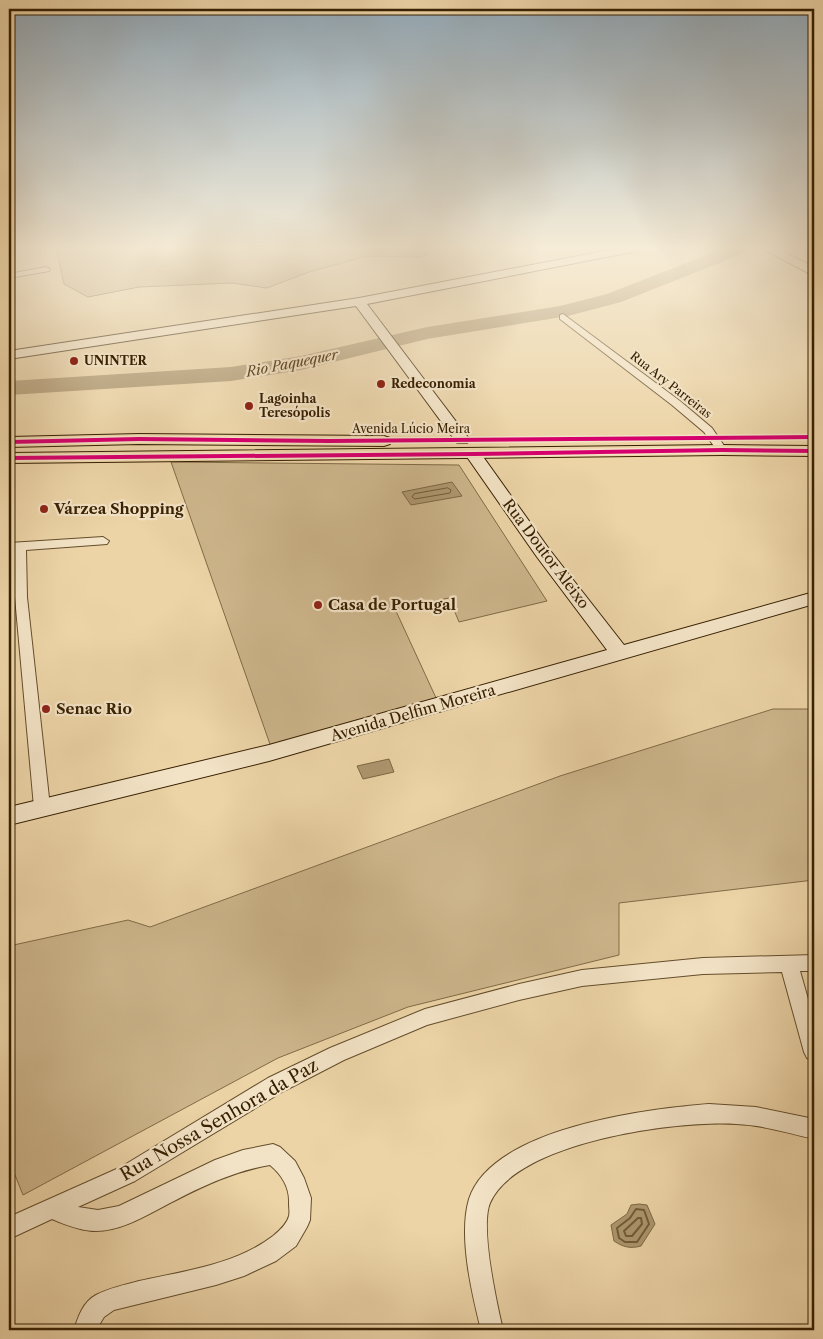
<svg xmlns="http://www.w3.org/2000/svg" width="823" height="1339" viewBox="0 0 823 1339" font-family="'Libre Caslon Text',serif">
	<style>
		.green { fill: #cdb58b; stroke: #826a46 }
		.water { fill: #ae976f; stroke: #7e6743 }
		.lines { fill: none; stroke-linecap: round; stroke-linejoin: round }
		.shore-far1 { stroke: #725c38; stroke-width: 1 }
		.shore { stroke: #725c38; stroke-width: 2 }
		.river { fill: #ae976f; fill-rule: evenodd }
		.street-casing { stroke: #644d2b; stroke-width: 2 }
		.secondary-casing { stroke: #372002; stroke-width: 2 }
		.primary-casing { stroke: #372002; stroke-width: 2 }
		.street { fill: #f3e3c6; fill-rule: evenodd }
		.secondary { fill: #f3e3c6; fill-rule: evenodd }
		.primary { fill: #ecd4a7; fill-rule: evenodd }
		.cycleway-casing { stroke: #f3e3c6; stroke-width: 3 }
		.cycleway { fill: #d6006c; fill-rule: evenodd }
		.poi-dot { fill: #8f2418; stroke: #f3e3c6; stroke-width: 2 }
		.labels { text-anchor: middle; stroke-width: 4.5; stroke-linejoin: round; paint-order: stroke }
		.far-poi-label { font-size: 12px; font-weight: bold; fill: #372002; stroke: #f3e3c6; text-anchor: start }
		.far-street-label { font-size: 12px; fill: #372002; stroke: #f3e3c6 }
		.far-water-label { font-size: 14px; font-style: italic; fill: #614a28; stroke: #f3e3c6 }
		.poi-label { font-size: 15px; font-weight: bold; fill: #372002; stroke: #f3e3c6; text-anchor: start }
		.street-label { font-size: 15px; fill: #372002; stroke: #f3e3c6 }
		.near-street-label { font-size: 18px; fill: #372002; stroke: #f3e3c6 }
	</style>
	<rect width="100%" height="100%" fill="#ecd4a7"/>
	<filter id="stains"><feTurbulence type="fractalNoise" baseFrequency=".004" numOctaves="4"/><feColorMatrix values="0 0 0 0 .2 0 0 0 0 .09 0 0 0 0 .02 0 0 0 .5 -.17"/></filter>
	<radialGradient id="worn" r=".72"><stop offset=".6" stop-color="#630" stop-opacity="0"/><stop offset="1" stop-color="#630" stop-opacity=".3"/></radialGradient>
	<g class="green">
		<path d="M 56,248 L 443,248 L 420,257 L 367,256 L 309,272 L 267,288 L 232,283 L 139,287 L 88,297 L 64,284 Z"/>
		<path d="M 171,462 L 459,465 L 547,601 L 459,622 L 449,598 L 395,609 L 437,700 L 271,747 Z"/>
		<path d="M 773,709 L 814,709 L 814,880 L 619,903 L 619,955 L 408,1007 L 278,1058 L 23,1195 L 9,1160 L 9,946 L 128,920 L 150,927 L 560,776 Z"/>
	</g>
	<g class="water">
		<path d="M 452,482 L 462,496 L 411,505 L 402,492 Z"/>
		<path d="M 389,759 L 394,772 L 363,779 L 357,766 Z"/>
		<path d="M 639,1204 L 647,1205 L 655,1224 L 641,1246 C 630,1249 623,1247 614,1241 L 611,1225 L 627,1214 L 631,1205 Z"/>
	</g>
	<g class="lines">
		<path class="shore-far1" d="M 448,488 L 451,490 L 450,493 L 415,499 L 412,497 L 414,494 Z"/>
		<g class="shore">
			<path d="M 636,1209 L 644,1210 L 649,1224 L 637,1242 L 625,1242 L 619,1238 L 617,1228 L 630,1218 Z"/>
			<path d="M 638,1218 L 641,1218 L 642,1224 L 632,1236 L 626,1236 L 624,1231 Z"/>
		</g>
		<path class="river" d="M 725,248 L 750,248 L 747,252 L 621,302 L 568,316 L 427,339 L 301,370 L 231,381 L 9,395 L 9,381 L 231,367 L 301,356 L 427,327 L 560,306 L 607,294 Z"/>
		<defs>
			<g id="street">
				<path d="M 46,267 L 50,269 L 49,271 L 9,278 L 9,274 Z"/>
				<path d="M 563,314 L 680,401 L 712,428 L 727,450 L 726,452 L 718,452 L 704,432 L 672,405 L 560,319 L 560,315 Z"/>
				<path d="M 103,537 L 109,541 L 107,544 L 26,550 L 27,597 L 50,807 L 48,811 L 42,813 L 36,811 L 34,807 L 15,597 L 14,550 L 9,551 L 9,543 Z"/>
				<path d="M 814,955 L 814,971 L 800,971 L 814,1020 L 814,1061 L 807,1058 L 804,1052 L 782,972 L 703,974 L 582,986 L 519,1000 L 427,1025 L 344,1060 L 282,1092 L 135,1181 L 78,1207 L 98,1210 L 119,1206 L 215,1160 L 243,1150 L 273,1144 L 280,1147 L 295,1161 L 304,1178 L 311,1198 L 310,1220 L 307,1227 L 296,1246 L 276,1261 L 244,1276 L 216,1285 L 114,1310 L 104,1317 L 96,1330 L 74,1330 C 78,1317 83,1302 96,1295 C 109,1288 124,1285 139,1281 C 184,1271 235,1265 273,1236 C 279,1231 287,1224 289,1216 C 290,1212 289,1208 289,1204 C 290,1188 282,1175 270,1165 C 235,1171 205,1185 174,1201 C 150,1213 123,1231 96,1231 C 81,1231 66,1225 52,1219 L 9,1239 L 9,1217 L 121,1167 L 268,1078 L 330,1048 L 425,1009 L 519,984 L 582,970 L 703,958 Z"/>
				<path d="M 709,1104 L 756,1107 L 814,1119 L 814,1139 C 788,1133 763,1125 736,1124 C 677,1120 516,1142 490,1203 C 480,1227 497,1304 503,1330 L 481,1330 C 472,1294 458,1236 469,1199 C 492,1128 646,1109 709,1104 Z"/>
			</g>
			<g id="secondary">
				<path d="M 620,248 L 643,248 L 637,251 L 367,304 L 470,440 L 467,443 L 457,443 L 356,306 L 9,359 L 9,351 L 359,298 Z"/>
				<path d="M 473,449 L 479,451 L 549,549 L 624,645 L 814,592 L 814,604 L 269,761 L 9,825 L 9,807 L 269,745 L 607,650 L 537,557 L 465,454 L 467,451 Z"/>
			</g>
			<g id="primary">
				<path d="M 761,248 L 776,248 L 814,267 L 814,276 Z"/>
				<path d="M 139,434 L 384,436 L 390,438 L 392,441 L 390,444 L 384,446 L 139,444 L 9,447 L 9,437 Z"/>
				<path d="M 722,445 L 814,446 L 814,456 L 722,455 L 9,463 L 9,453 Z"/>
			</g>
		</defs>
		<use href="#street" class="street-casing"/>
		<use href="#secondary" class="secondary-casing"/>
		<use href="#primary" class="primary-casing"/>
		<use href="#street" class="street"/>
		<use href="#secondary" class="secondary"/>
		<use href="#primary" class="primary"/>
		<defs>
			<g id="cycleway">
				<path d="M 814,435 L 814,439 L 329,443 L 139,441 L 9,444 L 9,440 L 139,437 L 329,439 Z"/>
				<path d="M 722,448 L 814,449 L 814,453 L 722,452 L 473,456 L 9,460 L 9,456 L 473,452 Z"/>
			</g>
		</defs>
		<use href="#cycleway" class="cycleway-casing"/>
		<use href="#cycleway" class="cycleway"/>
	</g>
	<linearGradient id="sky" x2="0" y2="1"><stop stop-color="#91a8b8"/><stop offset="0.57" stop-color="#f6ecd7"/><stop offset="1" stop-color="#f6ecd7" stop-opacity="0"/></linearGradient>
	<rect width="823" height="435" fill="url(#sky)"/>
	<g class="poi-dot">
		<circle cx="74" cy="361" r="5"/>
		<circle cx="381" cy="384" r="5"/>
		<circle cx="249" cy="406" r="5"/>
		<circle cx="44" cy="509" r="5"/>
		<circle cx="318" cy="605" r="5"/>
		<circle cx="46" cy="709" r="5"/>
	</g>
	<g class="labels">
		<g class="far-poi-label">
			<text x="84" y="365">UNINTER</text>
			<text x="391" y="388">Redeconomia</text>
			<text x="259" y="403">Lagoinha<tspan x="259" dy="14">Teresópolis</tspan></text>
		</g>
		<g class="far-street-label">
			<text transform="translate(671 385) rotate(38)" y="4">Rua Ary Parreiras</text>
			<text x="411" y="433">Avenida Lúcio Meira</text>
		</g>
		<g class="far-water-label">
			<text transform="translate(292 363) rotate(-11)" y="5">Rio Paquequer</text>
		</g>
		<g class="poi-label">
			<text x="54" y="514">Várzea Shopping</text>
			<text x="328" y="610">Casa de Portugal</text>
			<text x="56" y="714">Senac Rio</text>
		</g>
		<g class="street-label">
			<text transform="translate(546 554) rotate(53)" y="5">Rua Doutor Aleixo</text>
			<text transform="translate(413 713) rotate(-16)" y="5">Avenida Delfim Moreira</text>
		</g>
		<g class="near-street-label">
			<text transform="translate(219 1120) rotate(-30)" y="6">Rua Nossa Senhora da Paz</text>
		</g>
	</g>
	<rect width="823" height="1339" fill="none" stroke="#ecd4a7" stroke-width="30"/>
	<rect x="10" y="10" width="803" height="1319" fill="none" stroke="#372002" stroke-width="2.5"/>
	<rect x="15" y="15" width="793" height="1309" fill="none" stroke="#372002"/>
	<rect width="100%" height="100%" filter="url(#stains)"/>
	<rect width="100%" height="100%" fill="url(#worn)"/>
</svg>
